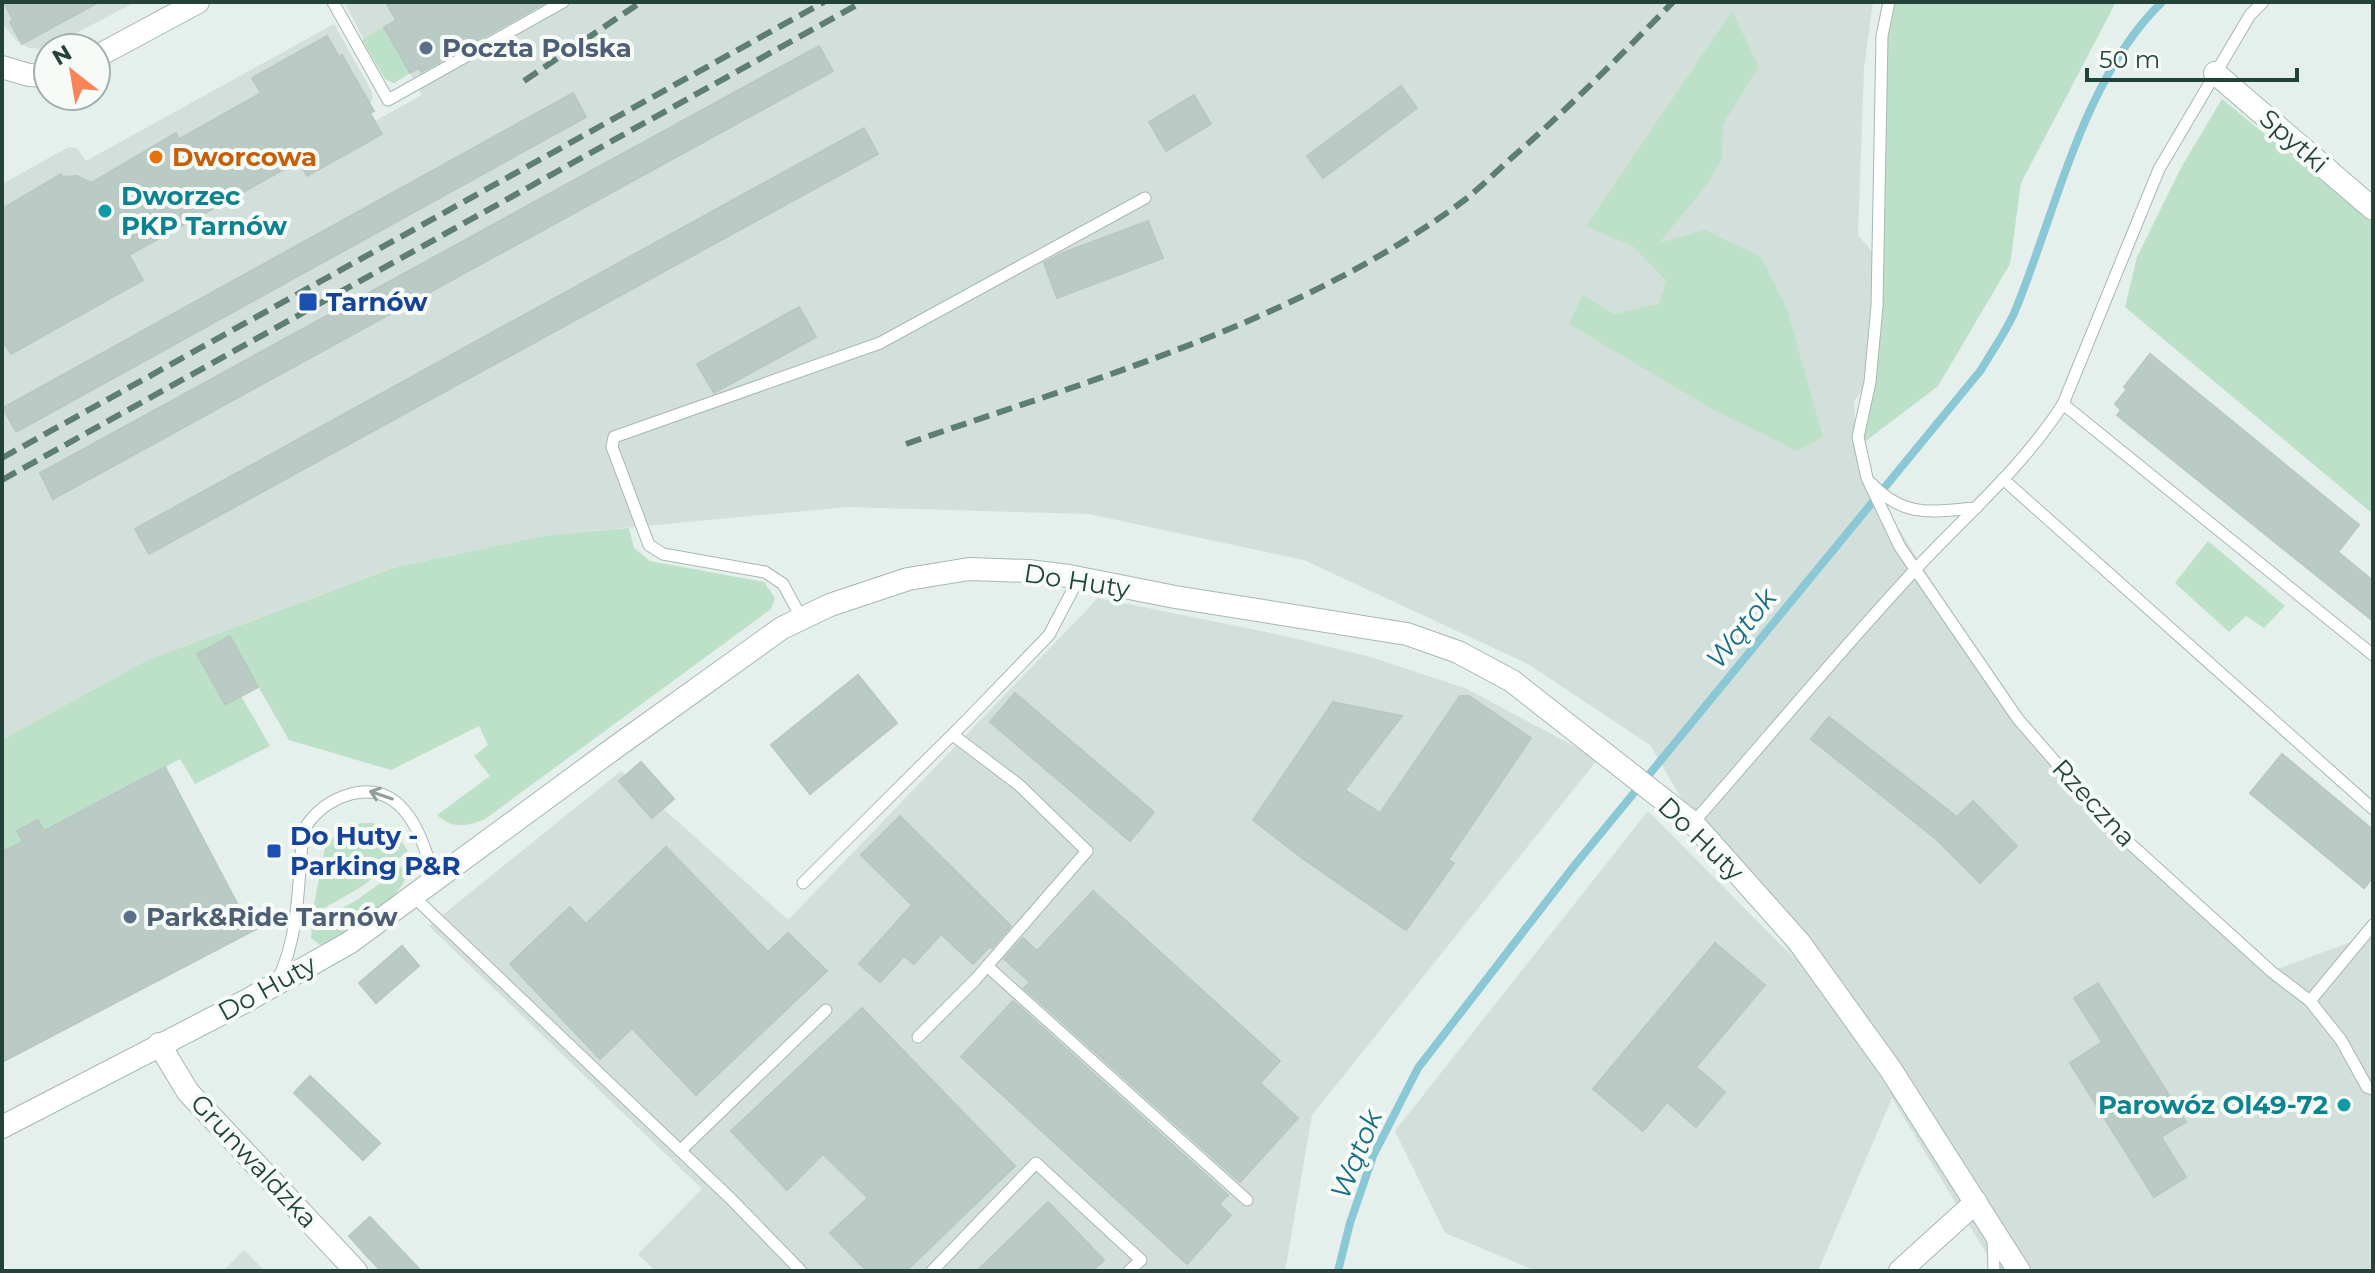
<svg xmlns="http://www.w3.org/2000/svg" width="2375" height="1273" viewBox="0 0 2375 1273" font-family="Montserrat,sans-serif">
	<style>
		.built { fill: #d3dfda }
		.green { fill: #bde1c8 }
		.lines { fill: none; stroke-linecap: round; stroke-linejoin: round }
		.stream { stroke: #8bc8d6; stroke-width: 8 }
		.building { fill: #bacac4; stroke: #b7c9c2; stroke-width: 2 }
		.service-casing { stroke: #a7b8b2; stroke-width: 13 }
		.minor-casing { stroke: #a7b8b2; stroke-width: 24 }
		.service { stroke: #fff; stroke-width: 11 }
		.minor { stroke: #fff; stroke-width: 22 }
		.rail { stroke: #5d7d75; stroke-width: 6; stroke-dasharray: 16 8; stroke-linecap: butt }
		.oneway { stroke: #91a09c }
		.service-dot { fill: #5c6f8a; stroke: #f6fbf8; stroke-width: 3 }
		.food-dot { fill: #e8710a; stroke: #f6fbf8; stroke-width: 3 }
		.culture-dot { fill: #0f9aa8; stroke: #f6fbf8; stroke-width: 3 }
		.transit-dot { fill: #1a4fb4; stroke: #f6fbf8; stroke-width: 3 }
		.labels { text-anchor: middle; stroke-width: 8; stroke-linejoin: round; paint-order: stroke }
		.service-label { font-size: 26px; font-weight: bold; fill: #4e5e75; stroke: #f6fbf8; text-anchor: start }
		.street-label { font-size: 26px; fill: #23423a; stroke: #f6fbf8 }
		.food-label { font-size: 26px; font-weight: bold; fill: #c56008; stroke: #f6fbf8; text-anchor: start }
		.culture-label { font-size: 26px; font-weight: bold; fill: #0d838f; stroke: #f6fbf8; text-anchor: start }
		.transit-label { font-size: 26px; font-weight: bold; fill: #164399; stroke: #f6fbf8; text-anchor: start }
		.water-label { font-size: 28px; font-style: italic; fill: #196e82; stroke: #f6fbf8 }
	</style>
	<rect width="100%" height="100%" fill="#e5efeb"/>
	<g class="built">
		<path d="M 2,2 L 131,2 L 132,4 L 45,49 L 29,48 L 17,41 L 2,23 Z"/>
		<path d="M 344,2 L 1873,2 L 1864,68 L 1858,235 L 1924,315 L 1854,401 L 1857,445 L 1867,478 L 2018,719 L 2114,829 L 2272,971 L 2373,934 L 2373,1271 L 1997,1271 L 1892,1098 L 1818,1271 L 1536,1271 L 1445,1233 L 1395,1131 L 1648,811 L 1794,958 L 1680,796 L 1650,745 L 1528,664 L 1304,560 L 1089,514 L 848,507 L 549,535 L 394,567 L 145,661 L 2,740 L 2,184 L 69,147 L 77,148 L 86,161 L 334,24 L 371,90 L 373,98 L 369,104 L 374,111 L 371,114 L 375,121 L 422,95 L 410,73 L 394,83 L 385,79 Z"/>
		<path d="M 1098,598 L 1276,634 L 1367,656 L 1465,688 L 1598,759 L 1312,1115 L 1285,1271 L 655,1271 L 638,1254 L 702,1189 L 429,926 L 621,771 L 788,920 Z"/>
		<path d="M 244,1250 L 265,1271 L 223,1271 Z"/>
	</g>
	<g class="green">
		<path d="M 1886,2 L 2116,2 L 2021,183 L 2010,264 L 1938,386 L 1858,447 L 1876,345 Z"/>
		<path d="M 1732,11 L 1759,67 L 1723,124 L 1722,158 L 1706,186 L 1659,243 L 1705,230 L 1761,257 L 1787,309 L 1823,437 L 1797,451 L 1714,410 L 1569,324 L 1582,295 L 1614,314 L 1659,304 L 1666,281 L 1634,247 L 1586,226 Z"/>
		<path d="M 384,27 L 410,73 L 394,83 L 385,79 L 362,40 Z"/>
		<path d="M 2222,99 L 2373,223 L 2373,514 L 2125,307 L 2137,257 L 2182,166 Z"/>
		<path d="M 629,528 L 634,548 L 650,561 L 764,582 L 775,598 L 771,609 L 485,819 C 467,827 453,829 437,815 L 490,776 L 474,756 L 488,745 L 479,726 L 391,770 L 289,740 L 229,636 L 197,655 L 224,705 L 241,696 L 270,746 L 195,784 L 180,759 L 44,831 L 18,831 L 23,842 L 2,852 L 2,740 L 145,661 L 395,567 L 549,535 Z"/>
		<path d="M 2208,541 L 2285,606 L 2264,628 L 2246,616 L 2229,632 L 2175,583 Z"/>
		<path d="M 373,823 L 394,831 L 408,851 L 361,887 L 312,915 L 325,848 C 336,829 351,822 373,823 Z"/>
		<path d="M 411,860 C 405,903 360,921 327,943 L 320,945 L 311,938 L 312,924 L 357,900 Z"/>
	</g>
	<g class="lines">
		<path class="stream" d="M 1338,1271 L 1350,1223 L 1373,1156 L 1418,1068 L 1574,866 L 1981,370 C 1992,351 2006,332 2015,311 C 2056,212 2083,78 2162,2"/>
	</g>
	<g class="building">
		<path d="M 4,2 L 99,2 L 22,44 L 10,22 L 13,20 Z"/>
		<path d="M 386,2 L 546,2 L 421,72 L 419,68 L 410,73 L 384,27 L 396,20 Z"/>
		<path d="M 327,36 L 339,57 L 342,55 L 374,111 L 370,113 L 382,134 L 307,176 L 299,161 L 129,255 L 143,280 L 11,354 L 2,339 L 2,209 L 61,174 L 63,177 L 77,176 L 91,183 L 176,133 L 179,139 L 261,93 L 252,78 Z"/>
		<path d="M 819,46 L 833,71 L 53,499 L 40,473 Z"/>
		<path d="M 1401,86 L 1417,108 L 1323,178 L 1307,156 Z"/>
		<path d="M 573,93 L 586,117 L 16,432 L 3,408 Z"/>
		<path d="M 1194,95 L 1211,124 L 1166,151 L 1149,122 Z"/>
		<path d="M 864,128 L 878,154 L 149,554 L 135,529 Z"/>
		<path d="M 1148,221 L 1163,258 L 1057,298 L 1044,263 L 1060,254 Z"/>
		<path d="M 799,307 L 816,337 L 714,393 L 697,364 Z"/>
		<path d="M 2150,354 L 2359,525 L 2338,552 L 2373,581 L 2373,621 L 2117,415 L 2121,410 L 2115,404 L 2127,389 L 2124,387 Z"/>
		<path d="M 230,636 L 258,687 L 225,705 L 197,654 Z"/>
		<path d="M 858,675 L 897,723 L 810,794 L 771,745 Z"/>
		<path d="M 1015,693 L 1154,812 L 1130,841 L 990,722 Z"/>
		<path d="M 1460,696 L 1469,696 L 1531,738 L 1448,860 L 1454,863 L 1406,930 L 1302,858 L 1253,820 L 1333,702 L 1402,716 L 1345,790 L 1380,813 Z"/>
		<path d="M 1829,717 L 1957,817 L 1973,801 L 2017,846 L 1980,883 L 1936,839 L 1811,739 Z"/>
		<path d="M 2282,754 L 2373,830 L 2373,877 L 2364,888 L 2250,793 Z"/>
		<path d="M 641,762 L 674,799 L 652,818 L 619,781 Z"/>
		<path d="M 165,767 L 240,909 L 250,904 L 262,926 L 2,1062 L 2,852 L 23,842 L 17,831 L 38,820 L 44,831 Z"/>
		<path d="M 900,816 L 1011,926 L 992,948 L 990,946 L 973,964 L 941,934 L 914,964 L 904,956 L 880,982 L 859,964 L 912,905 L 861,855 Z"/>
		<path d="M 666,847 L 768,952 L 788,933 L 827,971 L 696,1095 L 632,1028 L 600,1059 L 510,964 L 570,907 L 586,924 Z"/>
		<path d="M 1093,891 L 1280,1061 L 1260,1083 L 1298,1118 L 1240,1182 L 1024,988 L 1030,982 L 1004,959 L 1023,938 L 1037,951 Z"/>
		<path d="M 1715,943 L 1765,985 L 1696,1067 L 1725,1092 L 1696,1127 L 1667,1102 L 1643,1131 L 1593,1089 Z"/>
		<path d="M 402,946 L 419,966 L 376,1003 L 359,983 Z"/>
		<path d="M 2098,983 L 2186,1122 L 2161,1137 L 2186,1177 L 2154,1197 L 2070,1063 L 2102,1042 L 2074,998 Z"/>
		<path d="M 1013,1001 L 1228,1195 L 1219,1204 L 1231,1215 L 1187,1264 L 961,1057 Z"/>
		<path d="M 862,1008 L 1015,1166 L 906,1271 L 867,1271 L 830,1233 L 868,1198 L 823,1154 L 787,1190 L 731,1131 Z"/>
		<path d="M 310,1076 L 380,1143 L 363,1160 L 294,1093 Z"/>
		<path d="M 1048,1202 L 1104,1260 L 1092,1271 L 977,1271 Z"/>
		<path d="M 370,1217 L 421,1271 L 381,1271 L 366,1255 L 349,1236 Z"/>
	</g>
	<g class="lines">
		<defs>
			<g id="service">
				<path d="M 333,2 L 388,100 L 563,2"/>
				<path d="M 1889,2 L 1882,36 L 1877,306 L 1870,382 L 1858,437 L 1867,478 L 1900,547 L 2018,719 L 2114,829 L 2272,972 L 2310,1001 L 2341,1040 L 2367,1087 L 2373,1089"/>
				<path d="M 2063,404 L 2373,655"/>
				<path d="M 2003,479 L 2373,809"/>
				<path d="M 1872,484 C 1905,519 1934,511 1976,508"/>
				<path d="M 802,619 L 783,584 L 765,572 L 663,554 L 649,545 L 612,447 L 614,437 L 880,343 L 1145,198"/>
				<path d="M 1693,823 C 1766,740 1838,653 1913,572 C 1964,517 2023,467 2063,404 L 2159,169 L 2250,15 L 2263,2"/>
				<path d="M 803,883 L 969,718 L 1049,635 L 1079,578"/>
				<path d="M 414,897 L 730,1198 L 801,1271"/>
				<path d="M 987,966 L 1247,1200"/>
				<path d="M 278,979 C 300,935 298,879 303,831 C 314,812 329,800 351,794 C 404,780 424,838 434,880"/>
				<path d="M 2310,1001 L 2373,925"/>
				<path d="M 918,1037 L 975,980 L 1087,851 L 1019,785 L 953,735"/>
				<path d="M 680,1151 L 826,1010"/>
				<path d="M 1993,1238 L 1994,1271"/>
				<path d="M 932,1271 L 1036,1163 L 1141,1260 L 1129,1271"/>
			</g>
			<g id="minor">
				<path d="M 96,57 L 198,2"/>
				<path d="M 2,67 L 29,75 L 48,76"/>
				<path d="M 2215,73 L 2373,209"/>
				<path d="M 159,1044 L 188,1092 L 356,1271"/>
				<path d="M 2,1127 L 246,1001 L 349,943 L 613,749 L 782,628 L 830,605 L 908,579 L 969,569 L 1028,571 L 1069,576 L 1175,597 L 1407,634 L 1458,652 L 1512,681 L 1693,823 L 1799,942 L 1891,1070 L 2019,1271"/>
				<path d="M 1900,1271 L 1976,1202"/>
			</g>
		</defs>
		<use href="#service" class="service-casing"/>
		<use href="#minor" class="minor-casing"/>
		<use href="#service" class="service"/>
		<use href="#minor" class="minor"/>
		<g class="rail">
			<path d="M 524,81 L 641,2"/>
			<path d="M 906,444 C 1098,377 1300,322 1466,199 C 1483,185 1499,169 1516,154 C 1571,106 1622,54 1673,2"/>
			<path d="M 2,458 L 824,2"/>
			<path d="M 2,480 L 862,2"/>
		</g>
	</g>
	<defs><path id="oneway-shaft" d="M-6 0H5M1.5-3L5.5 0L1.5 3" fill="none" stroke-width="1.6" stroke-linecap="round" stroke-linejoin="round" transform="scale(2)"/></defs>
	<use class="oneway" href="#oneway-shaft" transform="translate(381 795) rotate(-161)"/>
	<g class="service-dot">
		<circle cx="426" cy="48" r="8"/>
		<circle cx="130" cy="917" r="8"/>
	</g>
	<circle class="food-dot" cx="156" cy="157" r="8"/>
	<g class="culture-dot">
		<circle cx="105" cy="211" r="8"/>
		<circle cx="2344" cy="1105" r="8"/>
	</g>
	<g class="transit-dot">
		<rect x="298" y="292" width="20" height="20" rx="4"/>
		<rect x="266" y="843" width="16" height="16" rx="4"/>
	</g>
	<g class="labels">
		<g class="service-label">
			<text x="442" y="57">Poczta Polska</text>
			<text x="146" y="926">Park&amp;Ride Tarnów</text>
		</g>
		<g class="street-label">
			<text transform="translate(2294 141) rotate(41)" y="9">Spytki</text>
			<text transform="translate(1077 581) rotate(9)" y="9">Do Huty</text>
			<text transform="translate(2094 803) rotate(47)" y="9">Rzeczna</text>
			<text transform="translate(1701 839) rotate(44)" y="9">Do Huty</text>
			<text transform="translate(267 988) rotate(-29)" y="9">Do Huty</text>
			<text transform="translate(254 1161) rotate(47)" y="9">Grunwaldzka</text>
		</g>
		<g class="food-label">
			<text x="172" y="166">Dworcowa</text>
		</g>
		<g class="culture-label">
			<text x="121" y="205">Dworzec<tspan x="121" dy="30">PKP Tarnów</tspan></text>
			<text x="2328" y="1114" text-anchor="end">Parowóz Ol49-72</text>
		</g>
		<g class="transit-label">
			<text x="326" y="311">Tarnów</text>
			<text x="290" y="845">Do Huty -<tspan x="290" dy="30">Parking P&amp;R</tspan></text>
		</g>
		<g class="water-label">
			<text transform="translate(1741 628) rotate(-51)" y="10">Wątok</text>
			<text transform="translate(1356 1154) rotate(-68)" y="10">Wątok</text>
		</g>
	</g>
	<rect width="2375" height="1273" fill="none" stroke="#23423a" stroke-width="8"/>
	<g transform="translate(72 72) rotate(329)"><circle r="38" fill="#f6fbf8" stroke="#a2b1ac" stroke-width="2"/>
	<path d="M0-6L14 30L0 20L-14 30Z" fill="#f98459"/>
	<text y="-12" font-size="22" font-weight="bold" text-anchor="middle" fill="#23423a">N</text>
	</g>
	<path d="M2087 68v12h210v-12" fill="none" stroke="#23423a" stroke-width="4"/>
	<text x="2099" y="68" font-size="24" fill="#23423a" stroke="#f6fbf8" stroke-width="6" paint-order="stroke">50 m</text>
</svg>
